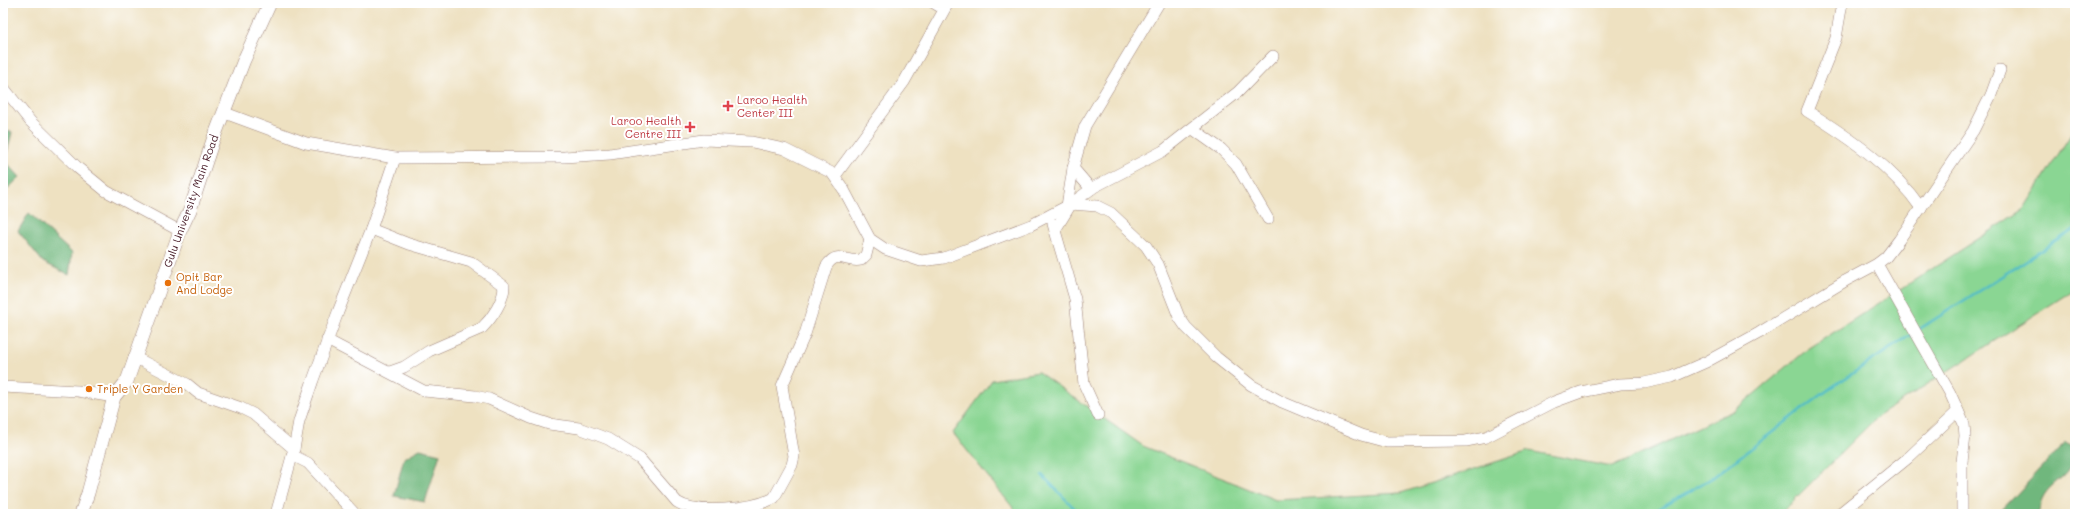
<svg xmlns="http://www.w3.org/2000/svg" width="2078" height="517" viewBox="0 0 2078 517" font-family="Mali,sans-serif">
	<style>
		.green { fill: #8ad693; stroke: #6a7a5f }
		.forest { fill: #6fb77d; stroke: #5c6b54 }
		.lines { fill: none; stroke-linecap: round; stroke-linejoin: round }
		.stream { stroke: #4fbcc8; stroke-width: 2.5 }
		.minor-casing { stroke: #9c8076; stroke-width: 12 }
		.tertiary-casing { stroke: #9c8076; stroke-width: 14 }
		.minor { stroke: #fff; stroke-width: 11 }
		.tertiary { stroke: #fff; stroke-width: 13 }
		.health-dot { fill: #e0444e; stroke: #fff; stroke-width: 1.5 }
		.food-dot { fill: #e8710a; stroke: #fff; stroke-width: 1.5 }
		.labels { text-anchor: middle; stroke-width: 4; stroke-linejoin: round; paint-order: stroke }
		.health-label { font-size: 11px; fill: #be3a42; stroke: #fff; text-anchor: start }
		.street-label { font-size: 11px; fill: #4a1f2b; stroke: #fff }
		.food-label { font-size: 11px; fill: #c56008; stroke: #fff; text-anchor: start }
	</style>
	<rect width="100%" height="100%" fill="#fff"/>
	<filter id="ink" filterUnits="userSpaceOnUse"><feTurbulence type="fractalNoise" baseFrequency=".025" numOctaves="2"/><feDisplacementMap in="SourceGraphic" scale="8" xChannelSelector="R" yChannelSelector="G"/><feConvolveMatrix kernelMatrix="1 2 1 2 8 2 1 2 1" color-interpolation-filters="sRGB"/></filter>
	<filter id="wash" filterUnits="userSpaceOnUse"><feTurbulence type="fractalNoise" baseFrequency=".012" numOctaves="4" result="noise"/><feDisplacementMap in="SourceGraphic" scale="16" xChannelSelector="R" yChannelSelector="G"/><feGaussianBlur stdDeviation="0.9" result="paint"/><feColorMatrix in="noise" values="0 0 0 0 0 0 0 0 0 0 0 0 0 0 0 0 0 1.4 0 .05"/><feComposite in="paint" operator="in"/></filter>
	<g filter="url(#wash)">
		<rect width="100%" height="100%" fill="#eee1c1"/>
		<path class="green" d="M 2075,128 L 2075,289 L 1878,416 L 1780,514 L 1018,514 L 953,433 L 992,380 L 1038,372 L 1143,446 L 1276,500 L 1401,493 L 1529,451 L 1612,467 L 1735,410 L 1808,349 L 2023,210 Z"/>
		<g class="forest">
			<path d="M 3,131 L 12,132 L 5,161 L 20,177 L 3,193 Z"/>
			<path d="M 29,213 L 72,253 L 69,275 L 43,262 L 18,231 Z"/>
			<path d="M 2065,443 L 2075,448 C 2075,478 2052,478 2042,499 C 2040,503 2040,509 2038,514 L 1998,514 Z"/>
			<path d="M 420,449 L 440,454 L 425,502 L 394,496 L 404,458 Z"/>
		</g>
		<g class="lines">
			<g class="stream">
				<path d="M 1918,330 L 2075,229"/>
				<path d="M 1042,475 L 1080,514"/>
				<path d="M 1649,514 L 1712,478 L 1832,387 L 1912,334"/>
			</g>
		</g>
	</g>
	<g filter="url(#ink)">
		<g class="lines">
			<defs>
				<g id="minor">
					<path d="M 934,3 L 944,9"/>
					<path d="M 1842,3 L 1836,38 L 1807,111 C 1850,138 1892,166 1921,208"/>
					<path d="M 3,87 L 30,121 L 78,168 L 106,191 L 180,231"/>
					<path d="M 225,113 L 306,143 L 395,158 L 564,157 L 610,154 L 704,140 L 752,142 L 784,149 L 832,173 L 844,190 L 870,239 L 885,249 L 921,261 L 944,258 L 1031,225 L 1071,204 L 1097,206 L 1111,213 L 1146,246 L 1158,264 L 1179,317 L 1186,327 L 1216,357 L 1251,385 L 1282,402 L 1361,435 L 1387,442 L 1466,441 L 1486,437 L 1554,402 L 1581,392 L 1620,384 L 1644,383 L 1672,377 L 1706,362 L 1759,333 L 1845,281 L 1877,264 L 1886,257 L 1899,240 L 1973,131 L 1991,95 L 2000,70"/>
					<path d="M 1193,129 L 1221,149 L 1236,164 L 1268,219"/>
					<path d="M 1073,168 L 1091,189"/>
					<path d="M 835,176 L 904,82 L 948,3"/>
					<path d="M 1067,206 L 1073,168 L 1085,126 L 1159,3"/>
					<path d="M 1053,224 L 1075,299 L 1084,384 L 1098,415"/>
					<path d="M 371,229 L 409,244 L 471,262 L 504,286 C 504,301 492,318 482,328 L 429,351 L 404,367 L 390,372"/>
					<path d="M 1055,230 L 1071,204 L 1094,187 L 1163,151 L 1238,92 L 1273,56"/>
					<path d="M 1877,264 L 1950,393 L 1964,424 L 1965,436 L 1962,462 L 1962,514"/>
					<path d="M 327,340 L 424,391 L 475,396 L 489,399 L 531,418 L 549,424 L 579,428 L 608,439 L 640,459 L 677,502 C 697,515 753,509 774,498 L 792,465 L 794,456 L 782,386 L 805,334 L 826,267 C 837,248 847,264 861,260 L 866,255 L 870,239"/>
					<path d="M 134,357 L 187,384 L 198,393 L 241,408 L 253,414 L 294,449"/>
					<path d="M 3,387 L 78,391 L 114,397"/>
					<path d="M 292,455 L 308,463 L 355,514"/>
					<path d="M 276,514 L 294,449 L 299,421 L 313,380 L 338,312 L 371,229 L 395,158"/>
					<path d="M 1839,514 L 1908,458 L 1958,411"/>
				</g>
				<path id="tertiary" d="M 81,514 L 88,493 L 114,397 L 127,381 L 180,231 L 190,210 L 213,140 L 244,60 L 270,3"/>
			</defs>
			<use href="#minor" class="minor-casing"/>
			<use href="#tertiary" class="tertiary-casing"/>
			<use href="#minor" class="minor"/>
			<use href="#tertiary" class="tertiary"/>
		</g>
	</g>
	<g class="health-dot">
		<path d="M726 100h4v4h4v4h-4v4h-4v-4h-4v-4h4z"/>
		<path d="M688 121h4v4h4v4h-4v4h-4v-4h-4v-4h4z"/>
	</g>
	<g class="food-dot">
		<circle cx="168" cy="283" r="4"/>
		<circle cx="89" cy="389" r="4"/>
	</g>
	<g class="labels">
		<g class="health-label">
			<text x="737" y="104">Laroo Health<tspan x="737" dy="13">Center III</tspan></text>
			<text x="681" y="125" text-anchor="end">Laroo Health<tspan x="681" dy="13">Centre III</tspan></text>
		</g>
		<g class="street-label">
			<text transform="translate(191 201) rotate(-70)" y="4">Gulu University Main Road</text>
		</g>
		<g class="food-label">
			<text x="176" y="281">Opit Bar<tspan x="176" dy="13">And Lodge</tspan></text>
			<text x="97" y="393">Triple Y Garden</text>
		</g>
	</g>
	<rect width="2078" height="517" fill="none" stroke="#fff" stroke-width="16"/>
</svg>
